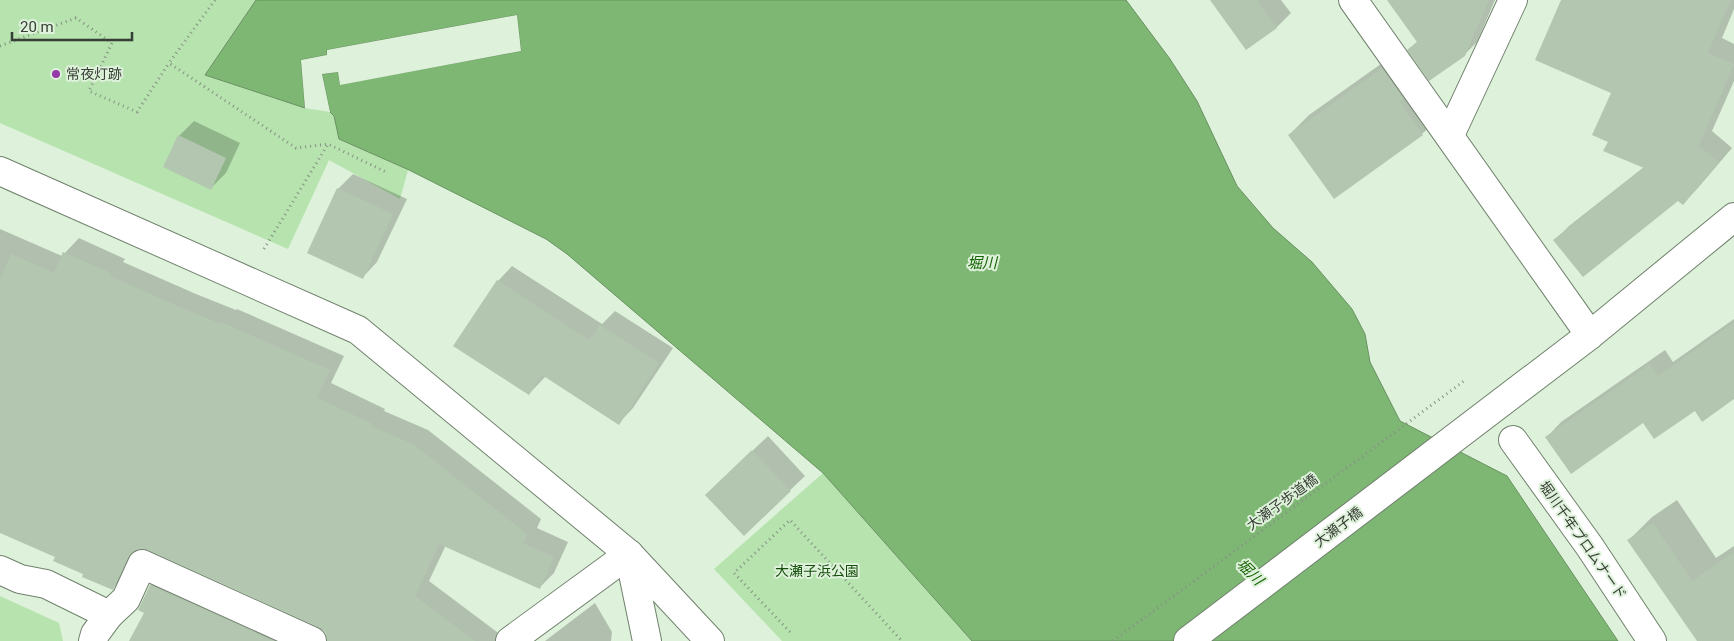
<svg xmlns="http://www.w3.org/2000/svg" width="1734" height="641" viewBox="0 0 1734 641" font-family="Roboto,'Noto Sans JP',sans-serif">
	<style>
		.green { fill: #b6e3ae }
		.water { fill: #7eb674; stroke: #699261 }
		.pier { fill: #def1da }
		.shadow { fill: #0003 }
		.building { fill: #b3c6b0 }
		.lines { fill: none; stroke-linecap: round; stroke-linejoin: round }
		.minor-casing { stroke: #70826d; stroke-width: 30 }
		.path { stroke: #859282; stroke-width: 3; stroke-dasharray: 1 4; stroke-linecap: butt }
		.minor { stroke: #fff; stroke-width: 28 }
		.poi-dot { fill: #953ba6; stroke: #def1da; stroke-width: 2 }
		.labels { text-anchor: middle; stroke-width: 4; stroke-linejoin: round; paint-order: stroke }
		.poi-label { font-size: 14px; fill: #373e35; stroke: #def1da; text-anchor: start }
		.street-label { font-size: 14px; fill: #373e35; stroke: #def1da }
		.park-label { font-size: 14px; fill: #164e0c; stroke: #def1da }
		.water-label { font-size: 15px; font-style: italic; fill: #176305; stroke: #def1da }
	</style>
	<rect width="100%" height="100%" fill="#def1da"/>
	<g class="green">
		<path d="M 0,0 L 256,0 L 205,75 L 305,108 L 330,112 L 334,116 L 339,139 L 408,170 L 400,199 L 329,160 L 288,249 L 0,123 Z"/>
		<path d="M 823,473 L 972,641 L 782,641 L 714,569 Z"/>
		<path d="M 0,596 L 59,623 L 63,641 L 0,641 Z"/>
	</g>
	<path class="water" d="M 256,0 L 1126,0 L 1170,59 L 1197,101 L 1237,186 L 1273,228 L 1312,262 L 1352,309 L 1365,334 L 1370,362 L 1400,421 L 1507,476 L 1618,641 L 972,641 L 823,473 L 567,254 L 546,239 L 409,170 L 339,139 L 334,116 L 330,112 L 322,74 L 338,72 L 340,84 L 521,51 L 517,15 L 327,50 L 327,55 L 301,60 L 305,108 L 205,75 Z"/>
	<path class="pier" d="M 517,15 L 521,51 L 340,85 L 338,72 L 322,74 L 330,112 L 328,112 L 320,75 L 321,72 L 339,69 L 342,82 L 519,49 L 515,18 L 329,52 L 328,58 L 303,62 L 307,108 L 305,108 L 301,60 L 327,55 L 327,50 Z"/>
	<g class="shadow">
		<path d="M 1211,0 L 1281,0 L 1291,13 L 1277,27 L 1246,49 Z"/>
		<path d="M 1389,0 L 1495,0 L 1477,42 L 1464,55 L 1409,50 L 1418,41 Z"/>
		<path d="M 1562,0 L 1734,0 L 1734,9 L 1722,38 L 1734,44 L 1734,81 L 1712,131 L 1732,148 L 1697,189 L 1683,203 L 1678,200 L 1555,240 L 1569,226 L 1644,167 L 1609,141 L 1612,92 Z"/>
		<path d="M 1402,49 L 1443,114 L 1422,134 L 1334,197 L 1289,135 L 1309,115 Z"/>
		<path d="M 194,121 L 240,143 L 226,173 L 211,188 L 179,136 Z"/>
		<path d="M 353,174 L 407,199 L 377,262 L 363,277 L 338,189 Z"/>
		<path d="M 0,229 L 62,256 L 79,238 L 125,259 L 123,262 L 196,294 L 236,310 L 237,309 L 344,356 L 331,383 L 385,409 L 384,411 L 428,430 L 541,519 L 537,528 L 568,542 L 554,573 L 540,587 L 446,545 L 429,581 L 509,641 L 329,641 L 325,631 L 319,626 L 149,549 L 139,547 L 127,574 L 112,589 L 57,556 L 0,530 Z"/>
		<path d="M 512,266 L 602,324 L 615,311 L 673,348 L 633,408 L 619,423 L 546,376 L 529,394 L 498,281 Z"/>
		<path d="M 1734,319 L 1734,397 L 1695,409 L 1644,422 L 1547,437 L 1561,422 L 1665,350 L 1673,362 Z"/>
		<path d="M 768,436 L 805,476 L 744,534 L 722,480 Z"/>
		<path d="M 1677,500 L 1716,558 L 1734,546 L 1734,641 L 1698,641 L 1629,540 L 1652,517 Z"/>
		<path d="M 165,571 L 321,641 L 142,641 L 151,585 Z"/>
		<path d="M 595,603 L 612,632 L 611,641 L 545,641 Z"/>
	</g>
	<g class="building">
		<path d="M 1210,0 L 1257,0 L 1277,28 L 1246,50 Z"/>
		<path d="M 1387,0 L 1489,0 L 1465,56 L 1429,81 L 1407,50 L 1417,42 Z"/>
		<path d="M 1561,0 L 1731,0 L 1708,53 L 1734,64 L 1699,146 L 1719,162 L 1683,205 L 1678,201 L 1583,277 L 1553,240 L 1644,168 L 1603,151 L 1608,142 L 1592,135 L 1611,93 L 1535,60 Z"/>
		<path d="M 1382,68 L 1404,99 L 1400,102 L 1423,135 L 1334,199 L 1288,135 Z"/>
		<path d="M 178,135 L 226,158 L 211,190 L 163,167 Z"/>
		<path d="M 337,188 L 393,214 L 363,279 L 307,253 Z"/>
		<path d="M 63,252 L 111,273 L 110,276 L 182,308 L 221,324 L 221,322 L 330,370 L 317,398 L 371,423 L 371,426 L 413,444 L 527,534 L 523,543 L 554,557 L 540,589 L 439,544 L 415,596 L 475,641 L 327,641 L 325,632 L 318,627 L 148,550 L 140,549 L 133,552 L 128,558 L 113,590 L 82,577 L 83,574 L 53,561 L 55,557 L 0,533 L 0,279 L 11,254 L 54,273 Z"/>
		<path d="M 497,280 L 589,340 L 600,325 L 659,363 L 619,425 L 542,375 L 529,395 L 453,346 Z"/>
		<path d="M 1734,322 L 1734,399 L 1702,422 L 1695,411 L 1654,439 L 1643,423 L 1571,474 L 1545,437 L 1650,364 L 1658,376 Z"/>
		<path d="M 752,450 L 791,491 L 744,536 L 705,495 Z"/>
		<path d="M 1653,523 L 1692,581 L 1734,552 L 1734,641 L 1697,641 L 1627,540 Z"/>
		<path d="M 150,585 L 274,641 L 129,641 L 144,613 L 138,610 Z"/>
	</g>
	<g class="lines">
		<defs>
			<g id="minor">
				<path d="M 1353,0 L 1590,335"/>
				<path d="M 1450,135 L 1513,0"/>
				<path d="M 0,171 L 358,330 L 629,554 L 710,641"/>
				<path d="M 1513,440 L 1590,547 L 1652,641"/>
				<path d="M 629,554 L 647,641"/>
				<path d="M 0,570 L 20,579 L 46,584 L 109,615 L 95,634 L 93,641"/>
				<path d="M 109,615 L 126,599 L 142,564 L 312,641"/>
				<path d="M 510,641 L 629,554"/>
				<path d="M 1188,641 L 1590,335 L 1734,217"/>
			</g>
		</defs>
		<use href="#minor" class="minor-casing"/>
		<g class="path">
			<path d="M 215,0 L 169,63 L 296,148 L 328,144"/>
			<path d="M 0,46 L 76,18 L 112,43 L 89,91 L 137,112 L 169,63"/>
			<path d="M 264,249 L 328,144 L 388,173"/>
			<path d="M 790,632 L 734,573 L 790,520 L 902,641"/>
			<path d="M 1113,641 L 1464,381"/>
		</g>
		<use href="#minor" class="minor"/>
	</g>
	<circle class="poi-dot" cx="56" cy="74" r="5"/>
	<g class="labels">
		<g class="poi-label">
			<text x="66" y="79">常夜灯跡</text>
		</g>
		<g class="street-label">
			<text transform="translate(1282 502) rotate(-36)" y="5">大瀬子歩道橋</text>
			<text transform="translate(1338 527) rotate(-37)" y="5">大瀬子橋</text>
			<text transform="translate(1583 540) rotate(55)" y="5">堀川千年プロムナード</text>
		</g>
		<g class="park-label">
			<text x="817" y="576">大瀬子浜公園</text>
		</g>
		<g class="water-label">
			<text x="982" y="268">堀川</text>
			<text transform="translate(1250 572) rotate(45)" y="5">堀川</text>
		</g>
	</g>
	<path d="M12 32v8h120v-8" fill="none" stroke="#373e35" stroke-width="2.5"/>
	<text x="20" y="32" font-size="15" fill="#373e35" stroke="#def1da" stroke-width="4" paint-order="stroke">20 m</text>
</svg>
